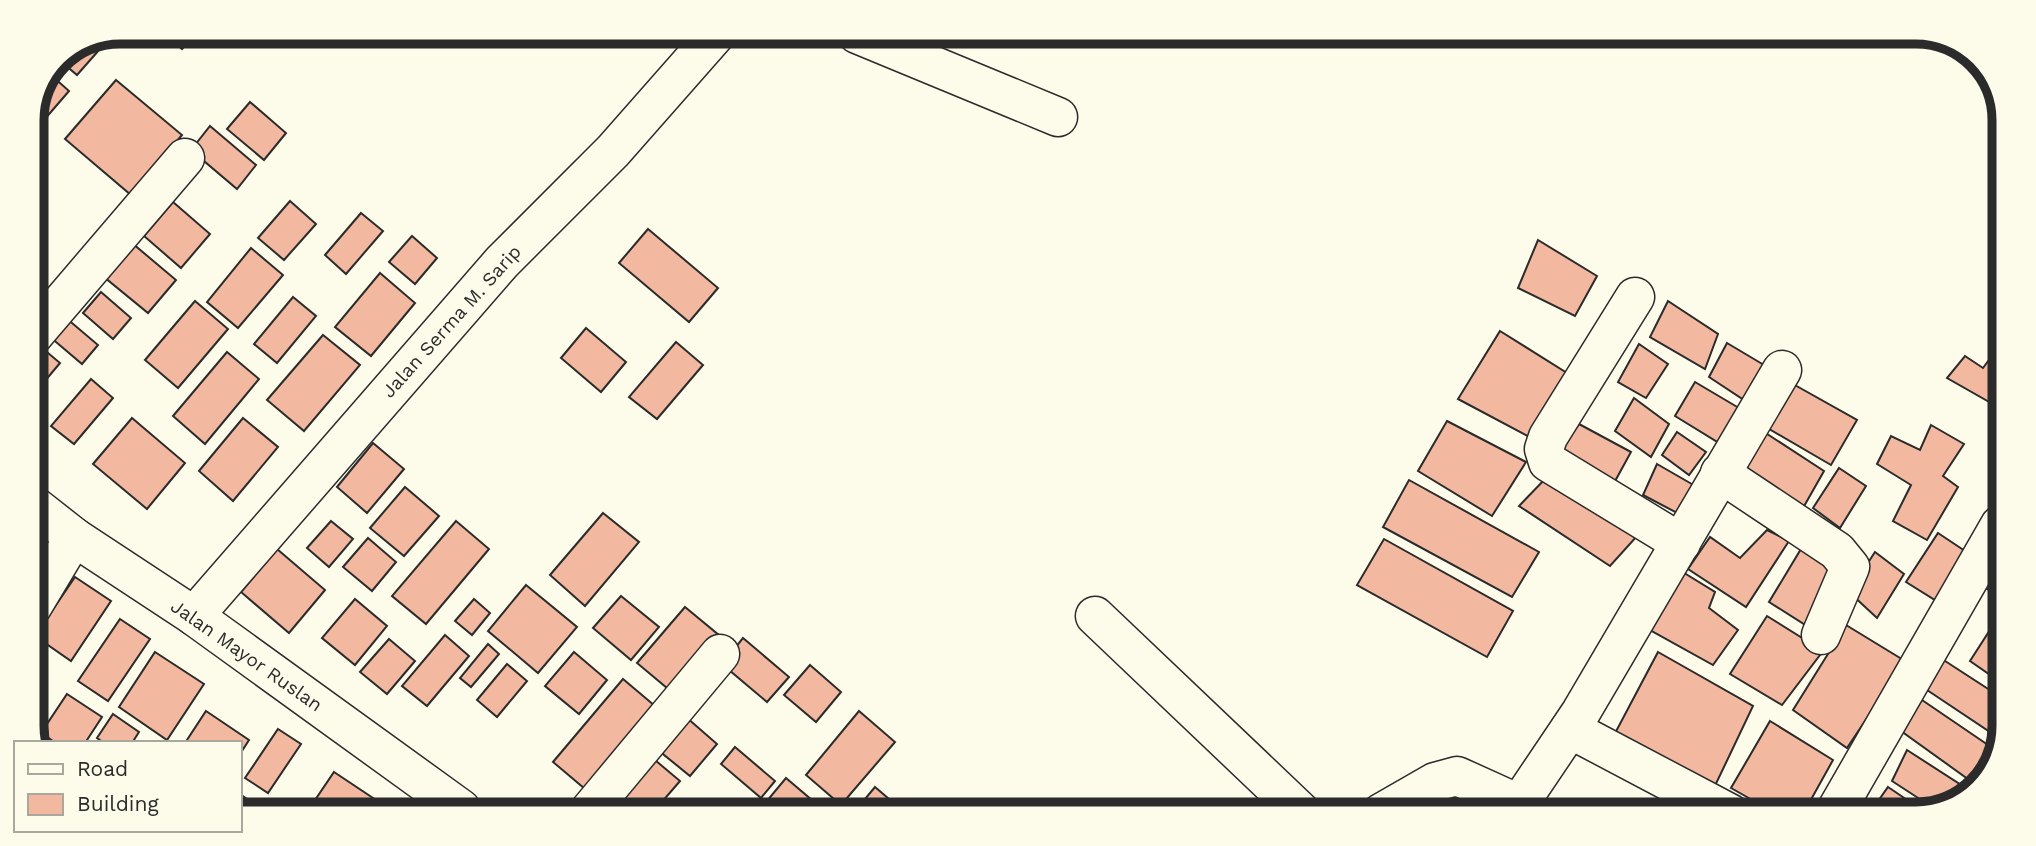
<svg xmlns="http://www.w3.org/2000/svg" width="2036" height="846" viewBox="0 0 2036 846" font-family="'Work Sans',sans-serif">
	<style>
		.building { fill: #f2b8a0; stroke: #2b2b2b; stroke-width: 2 }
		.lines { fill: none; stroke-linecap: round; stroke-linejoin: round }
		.minor-casing { stroke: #2b2b2b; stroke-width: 41 }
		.minor { stroke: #fdfbea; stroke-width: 38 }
		.labels { text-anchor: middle; stroke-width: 5; stroke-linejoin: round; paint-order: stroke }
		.street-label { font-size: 19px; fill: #2b2b2b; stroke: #fdfbea }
		.rim { fill: none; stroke: #2b2b2b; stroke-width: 9 }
	</style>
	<rect width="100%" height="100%" fill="#fdfbea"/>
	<g class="building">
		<path d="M 162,32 L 197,32 L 182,49 Z"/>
		<path d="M 91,43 L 99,50 L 77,75 L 57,58 Z"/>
		<path d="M 50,74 L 69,91 L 44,120 L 33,111 Z"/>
		<path d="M 116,80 L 182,135 L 131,195 L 65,139 Z"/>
		<path d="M 250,102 L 286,133 L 264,160 L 227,129 Z"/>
		<path d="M 210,126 L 256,165 L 237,189 L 191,150 Z"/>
		<path d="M 290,201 L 316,224 L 284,260 L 258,238 Z"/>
		<path d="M 173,202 L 210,234 L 181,268 L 144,236 Z"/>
		<path d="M 361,213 L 383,231 L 346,274 L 325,255 Z"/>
		<path d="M 648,229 L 718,288 L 689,322 L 619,263 Z"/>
		<path d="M 412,236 L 437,258 L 415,284 L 389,262 Z"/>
		<path d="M 126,238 L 176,280 L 148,313 L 98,272 Z"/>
		<path d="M 1538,240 L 1597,276 L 1575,316 L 1518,288 Z"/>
		<path d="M 251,248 L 283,275 L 238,328 L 207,302 Z"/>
		<path d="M 380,273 L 415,303 L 371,356 L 335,327 Z"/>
		<path d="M 101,292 L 131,318 L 113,339 L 83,313 Z"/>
		<path d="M 293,297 L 316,316 L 277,363 L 254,344 Z"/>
		<path d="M 195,301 L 228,329 L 178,388 L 145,360 Z"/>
		<path d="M 1668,301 L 1718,334 L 1705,369 L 1650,337 Z"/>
		<path d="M 59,312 L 98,345 L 82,364 L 43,331 Z"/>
		<path d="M 586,328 L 626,362 L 601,392 L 561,358 Z"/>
		<path d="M 1500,331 L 1575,378 L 1537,441 L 1458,399 Z"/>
		<path d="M 323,335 L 360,365 L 304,431 L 267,400 Z"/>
		<path d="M 676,342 L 703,365 L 657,419 L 629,397 Z"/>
		<path d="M 2002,342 L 2002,388 L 1991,403 L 1947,378 L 1965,356 L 1983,368 Z"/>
		<path d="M 1727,343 L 1764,365 L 1744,400 L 1709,377 Z"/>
		<path d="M 1639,344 L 1668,364 L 1646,398 L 1618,382 Z"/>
		<path d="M 41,347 L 60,363 L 34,394 L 32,393 L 32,357 Z"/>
		<path d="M 227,352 L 259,379 L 205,444 L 173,416 Z"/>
		<path d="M 91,379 L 113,398 L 74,444 L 51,426 Z"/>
		<path d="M 1695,382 L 1744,411 L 1724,446 L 1675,416 Z"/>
		<path d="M 1793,384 L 1857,420 L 1831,465 L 1764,426 Z"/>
		<path d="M 1634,398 L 1669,424 L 1651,457 L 1615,431 Z"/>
		<path d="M 132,418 L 185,463 L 147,509 L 93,464 Z"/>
		<path d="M 243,418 L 278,447 L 233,501 L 199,471 Z"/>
		<path d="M 1447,421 L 1526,462 L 1492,516 L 1418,471 Z"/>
		<path d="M 1579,424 L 1631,452 L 1614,483 L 1558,450 Z"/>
		<path d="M 1931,425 L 1964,444 L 1943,476 L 1958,487 L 1927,540 L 1893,521 L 1911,485 L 1877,464 L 1891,436 L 1920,450 Z"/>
		<path d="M 1761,430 L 1824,471 L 1803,508 L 1740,466 Z"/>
		<path d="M 1677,432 L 1706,452 L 1689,475 L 1662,455 Z"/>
		<path d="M 373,443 L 404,469 L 367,513 L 337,487 Z"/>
		<path d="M 1657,464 L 1697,487 L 1681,515 L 1643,495 Z"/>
		<path d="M 1839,468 L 1866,486 L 1840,528 L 1813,508 Z"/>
		<path d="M 1546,478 L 1638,535 L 1610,566 L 1519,506 Z"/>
		<path d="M 1409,480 L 1539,552 L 1512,597 L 1383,527 Z"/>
		<path d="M 405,487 L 439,516 L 404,556 L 370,528 Z"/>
		<path d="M 603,513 L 639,542 L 585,606 L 550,575 Z"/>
		<path d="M 331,521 L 353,539 L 329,567 L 307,548 Z"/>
		<path d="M 456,521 L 489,549 L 426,624 L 392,596 Z"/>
		<path d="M 1767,530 L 1789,541 L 1746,607 L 1688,569 L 1710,537 L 1740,558 Z"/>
		<path d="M 1938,533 L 1971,555 L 1943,605 L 1906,582 Z"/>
		<path d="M 368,538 L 396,562 L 372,591 L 343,567 Z"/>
		<path d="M 1384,539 L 1513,611 L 1487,657 L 1357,585 Z"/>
		<path d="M 1804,544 L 1842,568 L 1807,626 L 1769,602 Z"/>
		<path d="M 277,549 L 325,590 L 289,633 L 241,592 Z"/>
		<path d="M 1875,552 L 1904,574 L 1877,618 L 1849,592 Z"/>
		<path d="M 2000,565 L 2000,596 L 1985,588 Z"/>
		<path d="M 1681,571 L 1715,592 L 1709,608 L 1738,630 L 1713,665 L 1650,630 Z"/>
		<path d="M 75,577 L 111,601 L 71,661 L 35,636 Z"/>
		<path d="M 526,585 L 577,627 L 538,673 L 488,631 Z"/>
		<path d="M 621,596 L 659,627 L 631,660 L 593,628 Z"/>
		<path d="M 355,599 L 387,626 L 355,665 L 322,638 Z"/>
		<path d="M 474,599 L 490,613 L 472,635 L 455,621 Z"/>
		<path d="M 685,607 L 720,636 L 673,693 L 637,663 Z"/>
		<path d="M 1767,616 L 1823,651 L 1782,705 L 1730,674 Z"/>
		<path d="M 1999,616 L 1999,681 L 1970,661 Z"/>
		<path d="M 120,619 L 150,639 L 108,701 L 78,681 Z"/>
		<path d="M 1846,625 L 1905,661 L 1847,748 L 1793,710 Z"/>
		<path d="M 445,635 L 469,656 L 427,706 L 402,686 Z"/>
		<path d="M 743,638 L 789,677 L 767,702 L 722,664 Z"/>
		<path d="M 389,639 L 415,661 L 387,694 L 360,672 Z"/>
		<path d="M 488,644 L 499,654 L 471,687 L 460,678 Z"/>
		<path d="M 155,652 L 204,684 L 167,740 L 119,707 Z"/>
		<path d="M 574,652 L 607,680 L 579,714 L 545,686 Z"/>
		<path d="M 1658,652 L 1753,706 L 1713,790 L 1613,737 Z"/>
		<path d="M 1942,659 L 1999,696 L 1998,725 L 1993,734 L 1927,690 Z"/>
		<path d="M 507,664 L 527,681 L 497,717 L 477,700 Z"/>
		<path d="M 810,665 L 841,692 L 816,722 L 784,695 Z"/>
		<path d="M 623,679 L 661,711 L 591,794 L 553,762 Z"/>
		<path d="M 67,694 L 102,717 L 85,743 L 56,743 L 41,733 Z"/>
		<path d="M 1922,700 L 1991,747 L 1972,782 L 1901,731 Z"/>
		<path d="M 206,711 L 249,740 L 240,754 L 240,743 L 185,743 Z"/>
		<path d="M 859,711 L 895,742 L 841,805 L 806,775 Z"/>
		<path d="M 113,714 L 139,732 L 132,743 L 104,743 L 97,738 Z"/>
		<path d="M 686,717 L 717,744 L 690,776 L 658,750 Z"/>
		<path d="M 1770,721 L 1833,760 L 1803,814 L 1777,814 L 1731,788 Z"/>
		<path d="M 278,729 L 301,744 L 268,793 L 245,778 Z"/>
		<path d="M 735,747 L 775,781 L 761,798 L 721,764 Z"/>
		<path d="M 1907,750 L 1972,792 L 1966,799 L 1935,809 L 1892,781 Z"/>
		<path d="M 649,755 L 680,781 L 655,810 L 622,810 L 611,801 Z"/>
		<path d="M 334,772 L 376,800 L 370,809 L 309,809 Z"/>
		<path d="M 786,778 L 813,801 L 805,811 L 777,810 L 766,802 Z"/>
		<path d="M 875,787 L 903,811 L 855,811 Z"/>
		<path d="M 1888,787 L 1925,812 L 1917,814 L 1869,814 Z"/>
		<path d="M 240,794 L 254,804 L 251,809 L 240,808 Z"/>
	</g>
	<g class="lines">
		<defs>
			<g id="minor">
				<path d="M 857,34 L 1058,117"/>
				<path d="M 1635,297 L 1548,437 L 1544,449 L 1548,462 L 1681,543"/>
				<path d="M 32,337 L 185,158"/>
				<path d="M 1720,473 L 1837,551 L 1850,567 L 1821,635"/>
				<path d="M 32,504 L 74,537 L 194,616 L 461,809"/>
				<path d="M 32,607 L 74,537"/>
				<path d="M 194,616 L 502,262 L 613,151 L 716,34"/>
				<path d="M 1095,616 L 1301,812"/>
				<path d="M 1570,729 L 1731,814"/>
				<path d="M 590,810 L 720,654"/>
				<path d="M 1381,813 L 1435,782 L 1457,776 L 1519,804"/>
				<path d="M 1513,813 L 1581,712 L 1782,370"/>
				<path d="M 1834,814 L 2000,525"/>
			</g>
		</defs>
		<use href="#minor" class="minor-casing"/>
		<use href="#minor" class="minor"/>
	</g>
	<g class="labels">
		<g class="street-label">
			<text transform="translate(451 321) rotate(-48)" y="7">Jalan Serma M. Sarip</text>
			<text transform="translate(247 655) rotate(35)" y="7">Jalan Mayor Ruslan</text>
		</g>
	</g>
	<path d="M0 0H2036V846H0ZM120 44H1916A76 76 0 0 1 1992 120V726A76 76 0 0 1 1916 802H120A76 76 0 0 1 44 726V120A76 76 0 0 1 120 44Z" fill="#fdfbea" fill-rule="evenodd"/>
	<path class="rim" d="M120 44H1916A76 76 0 0 1 1992 120V726A76 76 0 0 1 1916 802H120A76 76 0 0 1 44 726V120A76 76 0 0 1 120 44Z"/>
	<rect x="14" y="741" width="228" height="91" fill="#fdfbea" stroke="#a9a89e" stroke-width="2"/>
	<rect x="28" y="764" width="35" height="10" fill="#fdfbea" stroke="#a9a89e" stroke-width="2"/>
	<text x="77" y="776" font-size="21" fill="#2b2b2b">Road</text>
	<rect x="28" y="794" width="35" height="21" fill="#f2b8a0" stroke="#a9a89e" stroke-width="2"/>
	<text x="77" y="811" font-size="21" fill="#2b2b2b">Building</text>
</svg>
